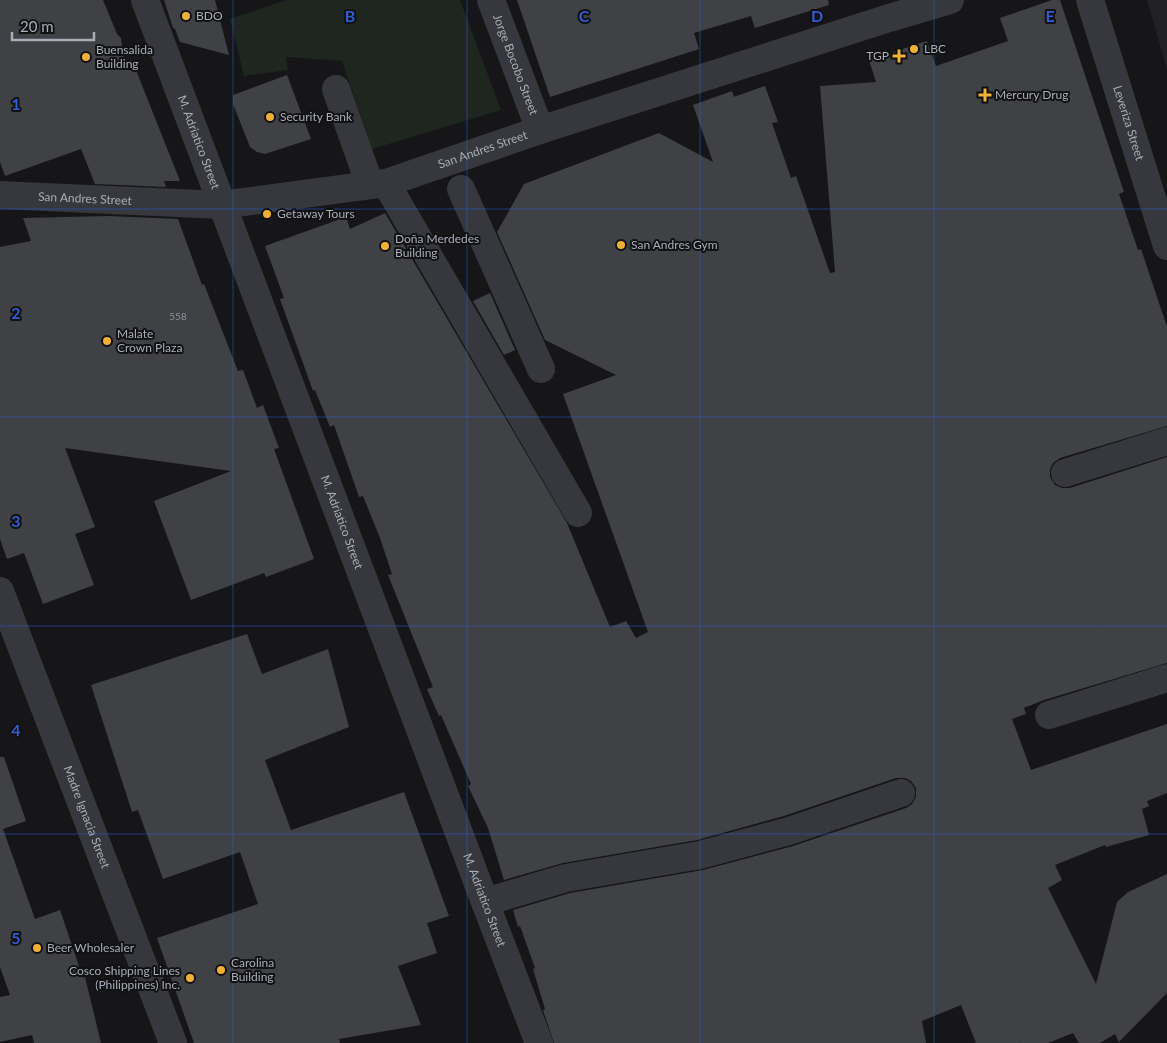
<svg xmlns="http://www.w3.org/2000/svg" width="1167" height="1043" viewBox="0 0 1167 1043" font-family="Lato,sans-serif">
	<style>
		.built { fill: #222225 }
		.green { fill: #1e261f }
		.building { fill: #404145 }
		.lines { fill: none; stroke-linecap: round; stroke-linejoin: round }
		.path { stroke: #3d3f44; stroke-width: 3; stroke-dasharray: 2.5 4; stroke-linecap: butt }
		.minor { stroke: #37383d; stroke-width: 28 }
		.grid { fill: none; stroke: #325cd3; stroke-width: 1; stroke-opacity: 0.55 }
		.poi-dot { fill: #f2b134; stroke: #111113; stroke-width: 2 }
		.labels { text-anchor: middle; stroke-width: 4; stroke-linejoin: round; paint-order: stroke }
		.number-label { font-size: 10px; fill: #8e929b }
		.poi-label { font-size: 12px; fill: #a8adb8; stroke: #111113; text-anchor: start }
		.street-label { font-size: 12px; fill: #a8adb8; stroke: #111113 }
		.grid-label { font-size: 16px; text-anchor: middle; font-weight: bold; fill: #325cd3; stroke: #111113; stroke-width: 4; stroke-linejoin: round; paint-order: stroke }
	</style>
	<rect width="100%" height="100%" fill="#161618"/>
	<path class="built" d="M 1147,0 L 1167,0 L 1167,69 Z"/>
	<path class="green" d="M 286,0 L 460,0 L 501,110 L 372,149 L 342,61 L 286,57 L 288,70 L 244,76 L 230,19 Z"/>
	<g class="building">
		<path d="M 0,0 L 103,0 L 117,34 L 121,38 L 124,61 L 132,60 L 180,181 L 164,181 L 166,187 L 95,184 L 81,149 L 5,176 L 0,162 Z"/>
		<path d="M 164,0 L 215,0 L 229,55 L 180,42 L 175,29 L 173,28 Z"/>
		<path d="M 517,0 L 828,0 L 829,5 L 755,28 L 751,16 L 694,33 L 699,49 L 550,97 Z"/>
		<path d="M 1052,0 L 1060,0 L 1124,192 L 1119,194 L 1138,250 L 1141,249 L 1167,327 L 1167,426 L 1060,458 L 1053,463 L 1050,469 L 1050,477 L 1055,485 L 1062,488 L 1070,488 L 1167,457 L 1167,663 L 1044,700 L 1024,708 L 1026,714 L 1012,719 L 1031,770 L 1167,724 L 1167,793 L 1147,801 L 1149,806 L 1142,809 L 1149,835 L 1106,847 L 1105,845 L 1055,865 L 1062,880 L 1048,888 L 1096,984 L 1117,902 L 1128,892 L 1167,874 L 1167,993 L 1119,1042 L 1115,1034 L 1100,1043 L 1079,1043 L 1073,1033 L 1048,1043 L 976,1043 L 961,1005 L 922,1021 L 926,1043 L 554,1043 L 543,1010 L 545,1009 L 533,969 L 535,968 L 520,926 L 518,927 L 513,910 L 570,893 L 703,870 L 793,846 L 906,808 L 912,804 L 916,797 L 916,788 L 911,781 L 905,778 L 896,778 L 784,816 L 697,840 L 563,863 L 504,880 L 488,828 L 468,786 L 471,784 L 441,715 L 439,716 L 427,689 L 433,687 L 388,575 L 392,574 L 380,538 L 363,496 L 359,497 L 334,425 L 330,427 L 315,390 L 313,391 L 280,299 L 284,298 L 265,246 L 346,217 L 350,229 L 385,213 L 567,523 L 610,627 L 626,621 L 636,638 L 648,632 L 563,394 L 616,375 L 545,340 L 497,232 L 524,184 L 659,133 L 713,162 L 693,105 L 732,91 L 734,97 L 765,86 L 778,122 L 772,123 L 791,178 L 796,176 L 830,273 L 835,272 L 820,86 L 876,82 L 869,60 L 927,41 L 936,66 L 1008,41 L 1000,18 Z"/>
		<path d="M 287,75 L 311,139 L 265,154 L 257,152 L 250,147 L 233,104 L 233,95 Z"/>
		<path d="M 108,216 L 178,219 L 202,285 L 204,284 L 238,371 L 243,370 L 257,408 L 263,405 L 279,448 L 274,449 L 314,559 L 266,577 L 264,573 L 191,600 L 154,501 L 231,471 L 65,448 L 95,527 L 75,534 L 94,585 L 43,604 L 24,553 L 7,559 L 0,539 L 0,247 L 31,241 L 23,218 Z"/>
		<path d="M 490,293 L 515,350 L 504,355 L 473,301 Z"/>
		<path d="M 247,634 L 262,674 L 328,649 L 349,727 L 265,760 L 291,830 L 404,792 L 449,916 L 427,923 L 437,953 L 398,966 L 421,1025 L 339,1039 L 340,1043 L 194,1043 L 157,938 L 258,904 L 240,852 L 163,879 L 138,810 L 132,812 L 91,685 Z"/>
		<path d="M 0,757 L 4,757 L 26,821 L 3,829 L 35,919 L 60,910 L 83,978 L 85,977 L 101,1043 L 34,1043 L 32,1035 L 0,1042 L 0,997 L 10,995 L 0,967 Z"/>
	</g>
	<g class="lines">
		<g class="path">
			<path d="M 736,96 L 784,250 L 863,482"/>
			<path d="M 1075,551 L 1115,666"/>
			<path d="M 962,889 L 996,1003 L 1020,1043"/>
		</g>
		<g class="minor">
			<path id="s1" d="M 145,0 L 485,902 L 539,1043"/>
			<path id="s2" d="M 491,0 L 540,130"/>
			<path id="s3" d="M 1090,0 L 1167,246"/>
			<path d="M 336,89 L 370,185"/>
			<path d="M 386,183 L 578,513"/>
			<path d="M 461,189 L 541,369"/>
			<path id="s4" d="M 0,195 L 222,205 L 386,183 L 540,130 L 889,18 L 950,0"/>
			<path d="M 1065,473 L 1167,441"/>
			<path id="s5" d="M 0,591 L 173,1043"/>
			<path d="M 1049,715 L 1167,678"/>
			<path d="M 485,902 L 566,878 L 700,855 L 789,831 L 901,793"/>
		</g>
	</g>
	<path class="grid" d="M 233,0 L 233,1043M 467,0 L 467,1043M 700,0 L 700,1043M 934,0 L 934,1043M 0,209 L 1167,209M 0,417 L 1167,417M 0,626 L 1167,626M 0,834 L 1167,834"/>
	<g class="poi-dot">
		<circle cx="186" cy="16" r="5"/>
		<circle cx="914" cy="49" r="5"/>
		<path d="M896.5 48.5h5v5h5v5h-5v5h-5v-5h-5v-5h5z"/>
		<circle cx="86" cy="57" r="5"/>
		<path d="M982.5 87.5h5v5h5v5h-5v5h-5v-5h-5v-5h5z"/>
		<circle cx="270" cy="117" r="5"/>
		<circle cx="267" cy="214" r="5"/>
		<circle cx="621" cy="245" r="5"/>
		<circle cx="385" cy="246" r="5"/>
		<circle cx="107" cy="341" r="5"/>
		<circle cx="37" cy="948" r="5"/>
		<circle cx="221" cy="970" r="5"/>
		<circle cx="190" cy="978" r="5"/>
	</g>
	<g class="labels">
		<g class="number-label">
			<text x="178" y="320">558</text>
		</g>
		<g class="poi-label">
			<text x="196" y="20">BDO</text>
			<text x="924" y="53">LBC</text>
			<text x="96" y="54">Buensalida<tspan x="96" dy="14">Building</tspan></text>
			<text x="889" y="60" text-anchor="end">TGP</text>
			<text x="995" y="99">Mercury Drug</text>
			<text x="280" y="121">Security Bank</text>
			<text x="277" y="218">Getaway Tours</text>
			<text x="395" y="243">Doña Merdedes<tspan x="395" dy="14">Building</tspan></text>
			<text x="631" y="249">San Andres Gym</text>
			<text x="117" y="338">Malate<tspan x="117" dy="14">Crown Plaza</tspan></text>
			<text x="47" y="952">Beer Wholesaler</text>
			<text x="231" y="967">Carolina<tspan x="231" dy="14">Building</tspan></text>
			<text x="180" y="975" text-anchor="end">Cosco Shipping Lines<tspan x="180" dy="14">(Philippines) Inc.</tspan></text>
		</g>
		<g class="street-label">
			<text dy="4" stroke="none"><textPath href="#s2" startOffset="69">Jorge Bocobo Street</textPath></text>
			<text dy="4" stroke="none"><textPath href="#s3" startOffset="129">Leveriza Street</textPath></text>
			<text dy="4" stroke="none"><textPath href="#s1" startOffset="152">M. Adriatico Street</textPath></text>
			<text dy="4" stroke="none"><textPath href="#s4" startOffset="490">San Andres Street</textPath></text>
			<text dy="4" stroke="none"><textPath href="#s4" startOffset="85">San Andres Street</textPath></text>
			<text dy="4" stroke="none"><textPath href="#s1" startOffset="558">M. Adriatico Street</textPath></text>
			<text dy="4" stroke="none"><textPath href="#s5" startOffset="242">Madre Ignacia Street</textPath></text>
			<text dy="4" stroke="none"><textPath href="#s1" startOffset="962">M. Adriatico Street</textPath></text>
		</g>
	</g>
	<g class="grid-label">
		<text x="350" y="22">B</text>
		<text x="584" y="22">C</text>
		<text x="817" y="22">D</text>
		<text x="1050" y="22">E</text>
		<text x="16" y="110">1</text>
		<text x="16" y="319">2</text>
		<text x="16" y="527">3</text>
		<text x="16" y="736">4</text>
		<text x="16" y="944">5</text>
	</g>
	<path d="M12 32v8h82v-8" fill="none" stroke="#a8adb8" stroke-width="2.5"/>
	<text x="20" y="32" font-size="15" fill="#a8adb8" stroke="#111113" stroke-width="4" paint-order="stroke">20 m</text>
</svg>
